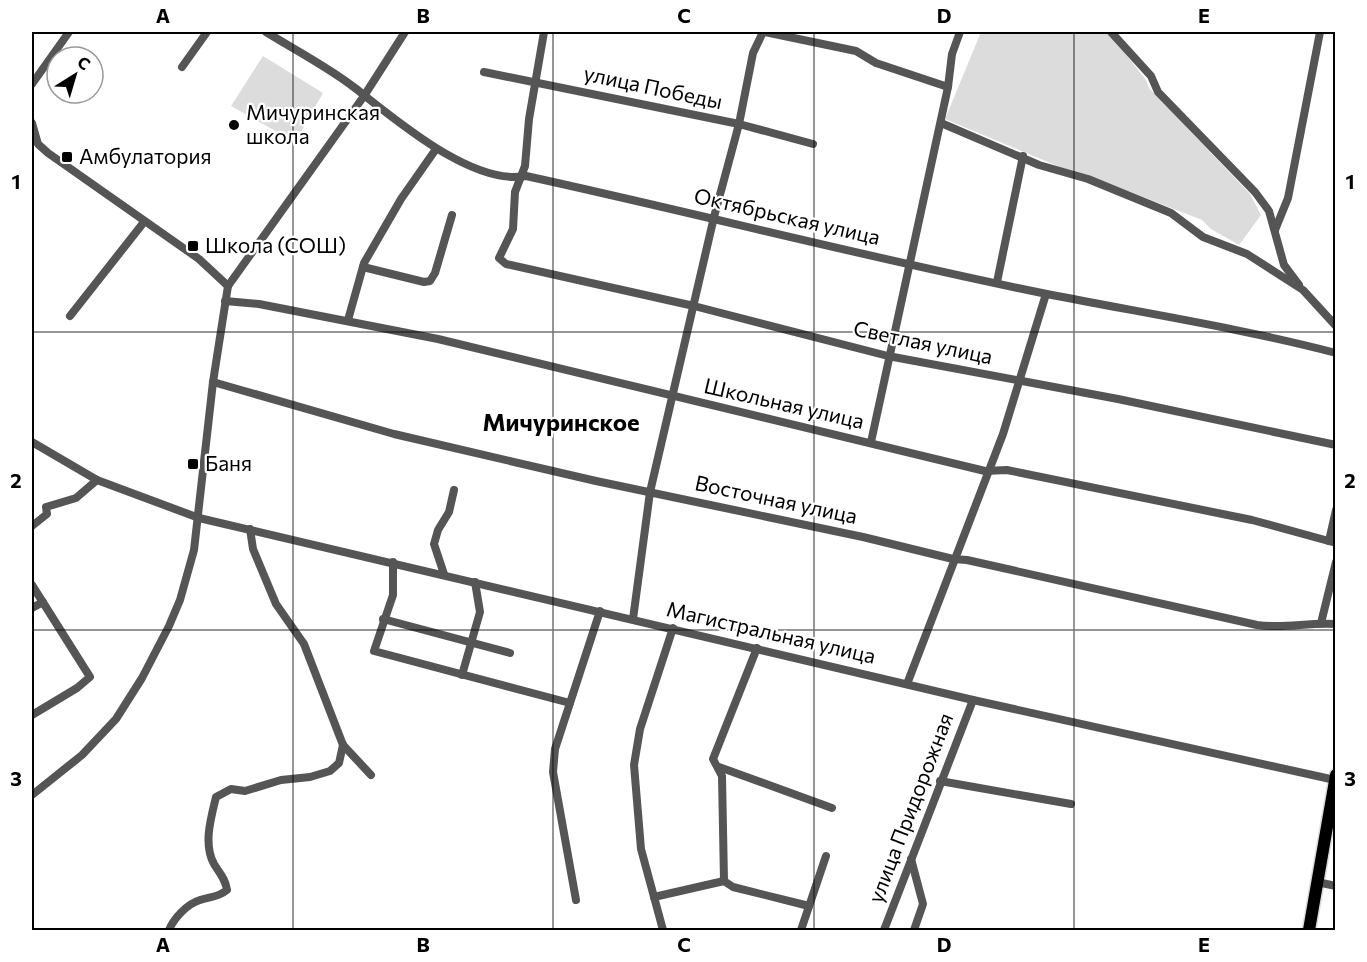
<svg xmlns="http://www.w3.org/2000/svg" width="1367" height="962" viewBox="0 0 1367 962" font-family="Commissioner,sans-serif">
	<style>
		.green { fill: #dcdcdc }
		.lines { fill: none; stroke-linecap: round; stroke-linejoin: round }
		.highway-casing { stroke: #dbdbdb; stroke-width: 15 }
		.minor { stroke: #555; stroke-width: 8 }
		.highway { stroke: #000; stroke-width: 12 }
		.grid { fill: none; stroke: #000; stroke-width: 1.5; stroke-opacity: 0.55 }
		.poi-dot { fill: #000; stroke: #fff; stroke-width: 2 }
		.labels { text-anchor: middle; stroke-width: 4.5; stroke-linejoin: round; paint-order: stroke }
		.street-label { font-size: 21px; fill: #000; stroke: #fff }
		.poi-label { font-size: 21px; fill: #000; stroke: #fff; text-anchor: start }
		.quarter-label { font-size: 24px; font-weight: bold; fill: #000; stroke: #fff }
		.neatline { fill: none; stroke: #000; stroke-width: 2 }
		.grid-label { font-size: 20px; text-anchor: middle; font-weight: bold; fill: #000 }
	</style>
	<rect width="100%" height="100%" fill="#fff"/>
	<g class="green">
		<path d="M 981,32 L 1105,32 L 1110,34 L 1146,80 L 1149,88 L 1250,194 L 1261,215 L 1239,245 L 1211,229 L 1202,220 L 1090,176 L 1060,167 L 945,119 Z"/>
		<path d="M 263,56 L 323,93 L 295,142 L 231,106 Z"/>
	</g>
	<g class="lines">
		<defs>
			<path id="highway" d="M 1309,930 L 1336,775"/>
		</defs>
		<use href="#highway" class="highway-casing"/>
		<g class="minor">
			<path d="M 266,32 C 295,50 328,67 355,88 C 395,119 472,186 526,176 C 700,214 873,259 1047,294 C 1143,313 1240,328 1336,353"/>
			<path d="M 544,32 L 529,119 L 525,166 L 515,192 L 513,229 L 499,258 L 506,264 L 694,306 L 888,356 L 1118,399 L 1336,445"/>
			<path d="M 765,32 L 856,51 L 876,63 L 948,87"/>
			<path d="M 1111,32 L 1151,76 L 1158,92 L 1255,192 L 1269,211 L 1284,265 L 1299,285"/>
			<path d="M 182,67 L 207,32"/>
			<path d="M 484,72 L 739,124 L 813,144"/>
			<path d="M 32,84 L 69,32"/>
			<path d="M 32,123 L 38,144 L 48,153 L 199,259 L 228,286"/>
			<path d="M 941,123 L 1039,165 L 1088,179 L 1171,213 L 1203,237 L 1247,254 L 1303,290 L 1336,326"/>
			<path d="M 1275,230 L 1288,198 L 1320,32"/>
			<path d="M 363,267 L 424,282 L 430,281 L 435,273 L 452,215"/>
			<path d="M 997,282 L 1023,156"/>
			<path d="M 225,301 L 259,304 L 438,339 L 985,471 L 1007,470 L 1252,520 L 1336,543"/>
			<path d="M 70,316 L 144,222"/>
			<path d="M 348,320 L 364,263 L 401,199 L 436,149"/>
			<path d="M 213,382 L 394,434 L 596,481 L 863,537 L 953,559 L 967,560 L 1257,625 C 1283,629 1309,622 1336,624"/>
			<path d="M 32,442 L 97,480 L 199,518 L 973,700 L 1335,780"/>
			<path d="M 871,442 L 948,87 L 952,54 L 960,32"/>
			<path d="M 32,526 L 47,514 L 46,507 L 76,498 L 97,480"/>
			<path d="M 250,529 L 253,549 L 276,604 L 304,644 L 343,745 L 371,775"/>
			<path d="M 1329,541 L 1336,510"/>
			<path d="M 393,562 L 393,595 L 374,651 L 570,703"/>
			<path d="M 444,574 L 434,544 L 438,530 L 449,512 L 454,490"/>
			<path d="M 32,585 L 90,677 L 77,688 L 32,715"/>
			<path d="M 32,608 L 43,602"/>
			<path d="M 383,619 L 510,653"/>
			<path d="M 633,619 L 650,492 L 714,217 L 739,124 L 753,53 L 763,32"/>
			<path d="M 1321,623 L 1336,562"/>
			<path d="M 757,648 L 713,759 L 722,776 L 724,881 L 733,887 L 809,906"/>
			<path d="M 462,675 L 480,612 L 475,582"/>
			<path d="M 907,684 L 1003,434 L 1046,294"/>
			<path d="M 719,767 L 832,808"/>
			<path d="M 940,781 L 1071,804"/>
			<path d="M 32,795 L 82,755 L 116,719 L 142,678 L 169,626 L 180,600 L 194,550 L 213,382 L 228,286 L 364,96 L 405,32"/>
			<path d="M 911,859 L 923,904 L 914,930"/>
			<path d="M 1317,882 L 1336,886"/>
			<path d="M 654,897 L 724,881"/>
			<path d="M 576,900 L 553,772 L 555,749 L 600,611"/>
			<path d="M 169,930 C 174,918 187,904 200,900 C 211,896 217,898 227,890 C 225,878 220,874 214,864 C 203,844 211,818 216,797 L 231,789 L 245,791 L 281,780 L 310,777 L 330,771 L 339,763 L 343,745"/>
			<path d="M 663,930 L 641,849 L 634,765 L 640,729 L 673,628"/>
			<path d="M 801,930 L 826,856"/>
			<path d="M 884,930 L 973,700"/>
		</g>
		<use href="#highway" class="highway"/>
	</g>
	<path class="grid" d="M 293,32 L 293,930M 553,32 L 553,930M 814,32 L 814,930M 1074,32 L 1074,930M 32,332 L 1336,332M 32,630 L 1336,630"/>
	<g class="poi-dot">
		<circle cx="234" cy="125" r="6"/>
		<rect x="61" y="151" width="12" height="12" rx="3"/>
		<rect x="187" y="240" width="12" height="12" rx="3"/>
		<rect x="187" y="458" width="12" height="12" rx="3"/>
	</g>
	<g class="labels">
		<g class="street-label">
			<text transform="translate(653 88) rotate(12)" y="7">улица Победы</text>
			<text transform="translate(787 217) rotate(13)" y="7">Октябрьская улица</text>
			<text transform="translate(923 343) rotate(12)" y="7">Светлая улица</text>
			<text transform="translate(784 404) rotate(13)" y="7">Школьная улица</text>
			<text transform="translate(776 500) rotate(12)" y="7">Восточная улица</text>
			<text transform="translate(771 633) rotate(13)" y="7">Магистральная улица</text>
			<text transform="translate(911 808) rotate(-69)" y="7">улица Придорожная</text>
		</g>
		<g class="poi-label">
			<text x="246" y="120">Мичуринская<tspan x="246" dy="24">школа</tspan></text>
			<text x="79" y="164">Амбулатория</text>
			<text x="205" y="253">Школа (СОШ)</text>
			<text x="205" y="471">Баня</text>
		</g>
		<g class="quarter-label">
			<text x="561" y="431">Мичуринское</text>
		</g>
	</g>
	<rect width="1367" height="962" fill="none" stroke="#ffffff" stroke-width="66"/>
	<g transform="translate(75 75) rotate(37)"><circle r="28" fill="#ffffff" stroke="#999999" stroke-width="1.5"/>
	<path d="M0-4.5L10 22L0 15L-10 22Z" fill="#000000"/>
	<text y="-9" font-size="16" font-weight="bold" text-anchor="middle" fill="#000000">С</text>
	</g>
	<rect x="33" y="33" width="1301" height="896" class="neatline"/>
	<g class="grid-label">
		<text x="163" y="23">A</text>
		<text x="423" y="23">B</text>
		<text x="684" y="23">C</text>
		<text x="944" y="23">D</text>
		<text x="1204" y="23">E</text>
		<text x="16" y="189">1</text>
		<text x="1350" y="189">1</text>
		<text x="16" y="488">2</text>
		<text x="1350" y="488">2</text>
		<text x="16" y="786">3</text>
		<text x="1350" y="786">3</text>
		<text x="163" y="952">A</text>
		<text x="423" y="952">B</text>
		<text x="684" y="952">C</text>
		<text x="944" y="952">D</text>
		<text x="1204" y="952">E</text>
	</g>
</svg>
